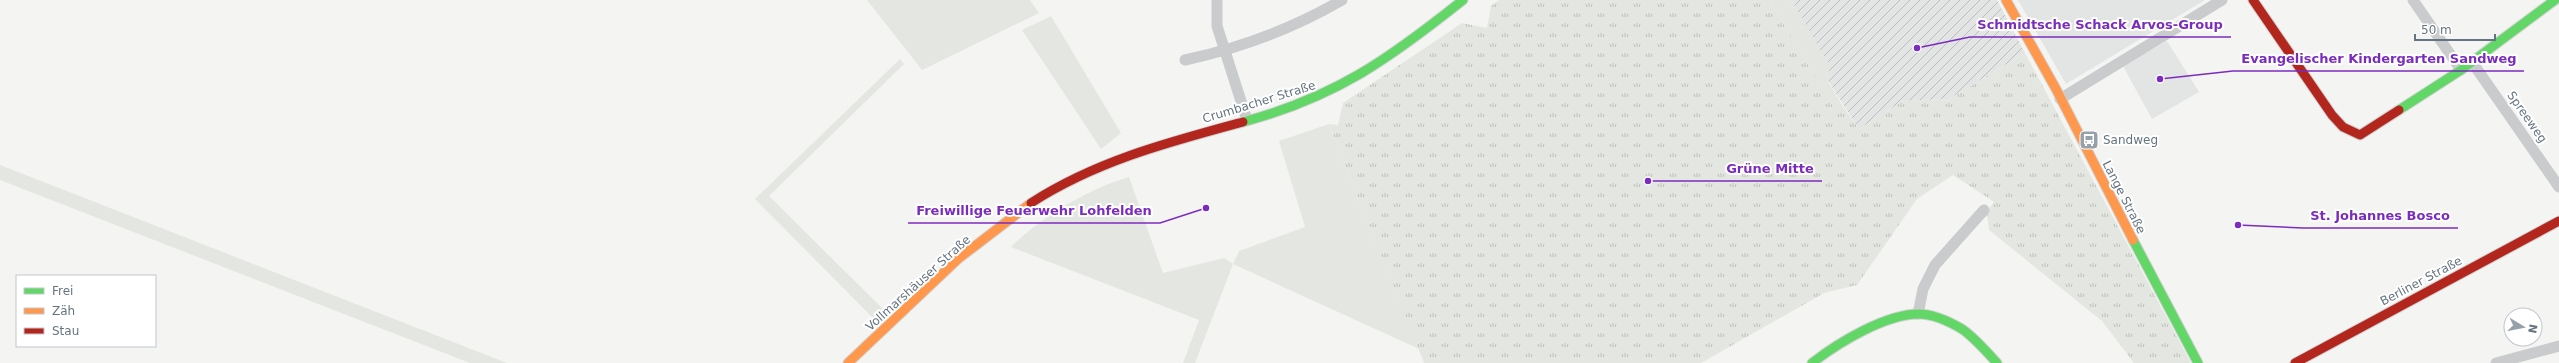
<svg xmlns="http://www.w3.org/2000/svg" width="2559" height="363" viewBox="0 0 2559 363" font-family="'DejaVu Sans',sans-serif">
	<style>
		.built { fill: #e3e4e4 }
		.industrial { fill: url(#industrial-furrows) }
		.grass { fill: #e4e7e1 }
		.park { fill: url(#park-tufts) }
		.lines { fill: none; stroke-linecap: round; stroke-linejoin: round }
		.fast-casing { stroke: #d1d2d2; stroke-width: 11 }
		.slow-casing { stroke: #d1d2d2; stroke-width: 11 }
		.jam-casing { stroke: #d1d2d2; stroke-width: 11 }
		.street { stroke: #cacbcc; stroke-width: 11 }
		.fast { stroke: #63d668; stroke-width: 9 }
		.slow { stroke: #ff974d; stroke-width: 9 }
		.jam { stroke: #b3261e; stroke-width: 9 }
		.labels { text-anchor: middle; stroke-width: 4; stroke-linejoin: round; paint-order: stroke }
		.street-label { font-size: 12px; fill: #657482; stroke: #fff }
		.poi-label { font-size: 12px; fill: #657482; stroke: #fff; text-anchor: start }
		.leader { fill: none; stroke: #7b2cbf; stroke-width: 1.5 }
		.callout-dot { fill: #7b2cbf; stroke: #fff; stroke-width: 1.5 }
		.callout-label { font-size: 13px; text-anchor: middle; font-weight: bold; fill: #7b2cbf; stroke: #fff; stroke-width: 4; stroke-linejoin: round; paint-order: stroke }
	</style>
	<defs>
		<pattern id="industrial-furrows" width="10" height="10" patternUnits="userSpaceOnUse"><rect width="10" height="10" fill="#e3e4e4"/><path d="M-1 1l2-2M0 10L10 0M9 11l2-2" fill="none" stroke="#bcbdbe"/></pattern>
		<pattern id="park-tufts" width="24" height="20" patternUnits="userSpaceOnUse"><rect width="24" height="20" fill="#e4e7e1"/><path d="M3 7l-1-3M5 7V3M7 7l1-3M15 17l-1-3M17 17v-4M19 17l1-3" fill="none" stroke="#bcc0bc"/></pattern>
	</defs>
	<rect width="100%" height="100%" fill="#f4f4f3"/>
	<g class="built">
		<path d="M 2018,0 L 2205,0 L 2066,84 Z"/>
		<path d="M 2167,41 L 2199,92 L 2152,119 L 2123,66 Z"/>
	</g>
	<path class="industrial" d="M 1791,0 L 1997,0 L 2025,53 L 1949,99 L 1903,101 L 1859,129 L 1827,79 L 1829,66 Z"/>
	<g class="grass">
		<path d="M 867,0 L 1030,0 L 1039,13 L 922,70 Z"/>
		<path d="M 1769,0 L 1791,0 L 1830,66 L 1827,80 L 1843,106 L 1835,111 Z"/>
		<path d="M 1051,16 L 1121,133 L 1101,149 L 1022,30 Z"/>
		<path d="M 900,59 L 904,64 L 769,196 L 883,309 L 873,318 L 755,199 Z"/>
		<path d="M 1329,124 L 1419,349 L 1233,264 L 1195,363 L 1183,363 L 1199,320 L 1011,247 C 1040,218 1089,188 1129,177 L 1163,273 L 1224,258 L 1233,264 L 1239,251 L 1305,227 L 1279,141 Z"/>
		<path d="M 0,165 L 507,363 L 470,363 L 0,180 Z"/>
	</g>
	<path class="park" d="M 1499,0 L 1769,0 L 1835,110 L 1843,106 L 1859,129 L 1903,101 L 1949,99 L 2025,53 L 2191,363 L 2134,363 L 2102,321 L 1989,230 L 1987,212 L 1994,202 L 1953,175 L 1917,199 L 1857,285 L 1824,293 L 1701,363 L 1424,363 L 1329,124 L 1338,125 L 1343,103 L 1462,23 L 1487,28 L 1491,6 Z"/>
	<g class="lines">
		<defs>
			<g id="fast">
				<path d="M 2399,110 L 2461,70 L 2555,0"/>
				<path d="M 1243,122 C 1336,97 1389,59 1463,0"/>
				<path d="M 2133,240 L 2198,363"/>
				<path d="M 1812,363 C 1838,343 1885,314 1919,314 C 1934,314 1950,322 1962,329 C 1975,338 1986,351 1997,363"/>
			</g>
			<g id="slow">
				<path d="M 2006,0 L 2056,89 L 2133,240"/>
				<path d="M 848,363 L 958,259 L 1031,203"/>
			</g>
			<g id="jam">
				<path d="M 2253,0 L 2332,115 L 2343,127 L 2360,135 L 2399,110"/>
				<path d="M 1031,203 C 1096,161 1169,142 1243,122"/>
				<path d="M 2295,363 L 2559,221"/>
			</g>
		</defs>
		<use href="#fast" class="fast-casing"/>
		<use href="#slow" class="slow-casing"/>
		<use href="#jam" class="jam-casing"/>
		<g class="street">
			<path d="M 1217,0 L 1217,26 L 1247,120"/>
			<path d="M 2413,0 L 2461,70"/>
			<path d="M 1185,60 C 1241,48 1292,29 1342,0"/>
			<path d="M 2472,62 L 2559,187"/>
			<path d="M 2060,99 L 2222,0"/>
			<path d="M 1918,314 L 1923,289 L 1935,265 L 1984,210"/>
			<path d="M 2496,363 L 2559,346"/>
		</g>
		<use href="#fast" class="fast"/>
		<use href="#slow" class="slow"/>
		<use href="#jam" class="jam"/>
	</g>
	<defs>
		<symbol id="bus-square" viewBox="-11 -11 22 22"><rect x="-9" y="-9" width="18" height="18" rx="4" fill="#97a1aa" stroke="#fff"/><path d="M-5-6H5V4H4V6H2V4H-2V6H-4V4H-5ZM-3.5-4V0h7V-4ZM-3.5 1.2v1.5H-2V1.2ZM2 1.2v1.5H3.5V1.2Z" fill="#fff"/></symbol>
	</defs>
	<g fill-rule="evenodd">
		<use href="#bus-square" x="2078" y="129" width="22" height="22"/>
	</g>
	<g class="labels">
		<g class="street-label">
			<text transform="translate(1259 102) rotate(-17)" y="4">Crumbacher Straße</text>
			<text transform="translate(2527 117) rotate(55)" y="4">Spreeweg</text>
			<text transform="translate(2124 197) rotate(63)" y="4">Lange Straße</text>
			<text transform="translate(2421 281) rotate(-28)" y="4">Berliner Straße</text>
			<text transform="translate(918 283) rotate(-42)" y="4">Vollmarshäuser Straße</text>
		</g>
		<g class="poi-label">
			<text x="2103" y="144">Sandweg</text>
		</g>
	</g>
	<path class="leader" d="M1917 48L1970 37H2231M2160 79L2233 71H2524M1648 181L1718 181H1822M1206 208L1160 223H908M2238 225L2303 228H2458"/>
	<g class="callout-dot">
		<circle cx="1917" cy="48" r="4"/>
		<circle cx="2160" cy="79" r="4"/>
		<circle cx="1648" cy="181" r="4"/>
		<circle cx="1206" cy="208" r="4"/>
		<circle cx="2238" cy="225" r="4"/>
	</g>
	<g class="callout-label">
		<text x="2100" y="29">Schmidtsche Schack Arvos-Group</text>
		<text x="2379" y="63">Evangelischer Kindergarten Sandweg</text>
		<text x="1770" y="173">Grüne Mitte</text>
		<text x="1034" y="215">Freiwillige Feuerwehr Lohfelden</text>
		<text x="2380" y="220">St. Johannes Bosco</text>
	</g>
	<rect x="16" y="275" width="140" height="72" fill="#ffffff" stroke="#c1c7cd"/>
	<rect x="24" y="288" width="20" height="6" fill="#63d668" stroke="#c1c7cd"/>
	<text x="52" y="295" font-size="12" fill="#657482">Frei</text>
	<rect x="24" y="308" width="20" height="6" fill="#ff974d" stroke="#c1c7cd"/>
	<text x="52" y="315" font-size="12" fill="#657482">Zäh</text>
	<rect x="24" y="328" width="20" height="6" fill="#b3261e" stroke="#c1c7cd"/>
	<text x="52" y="335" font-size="12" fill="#657482">Stau</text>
	<g transform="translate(2523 327) rotate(100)"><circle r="19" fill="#ffffff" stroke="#c1c7cd"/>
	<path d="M0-3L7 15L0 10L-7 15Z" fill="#97a1aa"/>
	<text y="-6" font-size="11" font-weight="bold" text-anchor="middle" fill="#657482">N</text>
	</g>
	<path d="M2415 34v6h80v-6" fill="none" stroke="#657482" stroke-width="2"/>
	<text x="2421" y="34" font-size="12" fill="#657482" stroke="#ffffff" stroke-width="3" paint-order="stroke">50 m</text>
</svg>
